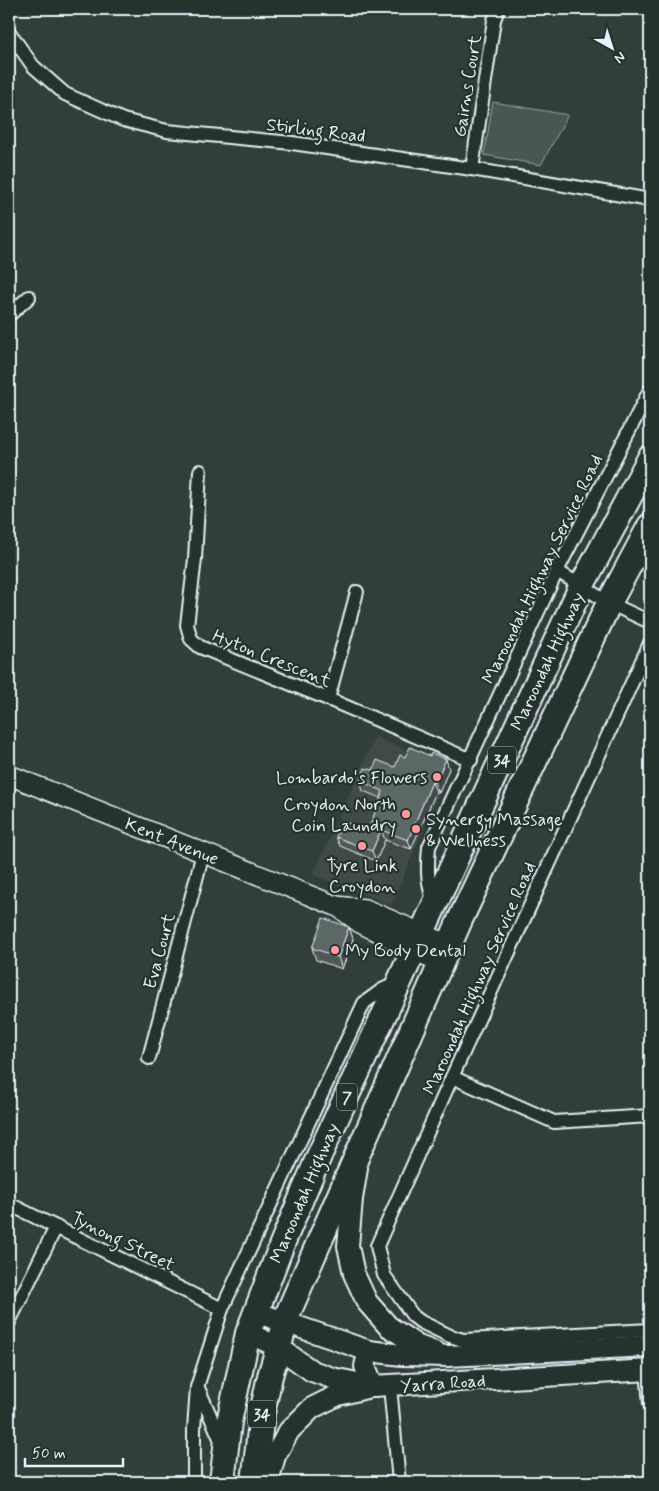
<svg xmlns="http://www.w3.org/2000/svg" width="659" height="1491" viewBox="0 0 659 1491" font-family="Mynerve,sans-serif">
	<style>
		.built { fill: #3f4b46 }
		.green { fill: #495651; stroke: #98a4a4 }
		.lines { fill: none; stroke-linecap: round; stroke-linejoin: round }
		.street-casing { stroke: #e8f1f8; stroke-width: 16 }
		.secondary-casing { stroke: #e8f1f8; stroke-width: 22 }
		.primary-casing { stroke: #e8f1f8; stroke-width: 24 }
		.highway-casing { stroke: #e8f1f8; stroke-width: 28 }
		.street { stroke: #26332d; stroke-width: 12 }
		.secondary { stroke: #26332d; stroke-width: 19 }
		.primary { stroke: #26332d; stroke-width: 20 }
		.highway { stroke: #26332d; stroke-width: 24 }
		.wall { fill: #4f5957; stroke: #e8f1f8 }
		.shaded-wall { fill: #404947; stroke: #e8f1f8 }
		.building { fill: #5c6865; stroke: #e8f1f8 }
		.poi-dot { fill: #ff9aa2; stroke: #26332d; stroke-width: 2 }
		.labels { text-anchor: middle; stroke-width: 4.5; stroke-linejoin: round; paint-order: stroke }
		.shield { fill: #26332d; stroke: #aeb8bb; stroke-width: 1 }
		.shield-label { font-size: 16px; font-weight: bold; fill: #e8f1f8 }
		.street-label { font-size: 18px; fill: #e8f1f8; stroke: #26332d }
		.poi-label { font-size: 18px; fill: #e8f1f8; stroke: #26332d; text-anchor: end }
	</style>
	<rect width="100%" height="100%" fill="#323e39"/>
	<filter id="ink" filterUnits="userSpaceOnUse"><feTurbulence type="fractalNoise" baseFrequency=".02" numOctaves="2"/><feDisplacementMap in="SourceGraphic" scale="10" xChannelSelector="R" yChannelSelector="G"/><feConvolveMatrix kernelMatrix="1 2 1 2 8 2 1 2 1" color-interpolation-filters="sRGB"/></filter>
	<g filter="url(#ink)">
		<path class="built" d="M 375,737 L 450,768 L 391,905 L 313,875 Z"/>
		<path class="green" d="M 493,102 L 568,115 L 541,165 L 484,155 Z"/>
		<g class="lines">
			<defs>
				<g id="street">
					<path d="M 9,32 L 33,66 L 65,94 L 123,120 L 167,131 L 292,143 L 472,169 L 650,200"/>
					<path d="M 472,169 L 494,20 L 498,9"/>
					<path d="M 9,315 L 29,297"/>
					<path d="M 200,471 L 195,559 L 187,625 L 191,639 L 200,647 L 328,699 L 471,760"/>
					<path d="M 557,571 L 609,603 L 650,622"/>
					<path d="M 650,643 L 452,1077 L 377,1246 L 384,1275 L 413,1316 L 421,1322 L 450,1336 L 463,1340 L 486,1339 L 650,1330"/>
					<path d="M 328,699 L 357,592"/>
					<path d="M 435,905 C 427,884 427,869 429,847 L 557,571 L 650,390"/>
					<path d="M 149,1058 L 203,853"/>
					<path d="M 452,1077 L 554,1122 L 650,1116"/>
					<path d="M 9,1204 L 222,1309"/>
					<path d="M 9,1322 L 56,1227"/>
					<path d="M 647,1370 L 650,1404"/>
					<path d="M 390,1386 L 399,1482"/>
					<path d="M 198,1388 L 223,1445"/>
					<path d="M 194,1482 L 194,1429 L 197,1387 L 222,1309 L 364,1003 L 382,990 L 397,983"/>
				</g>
				<g id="secondary">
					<path d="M 9,775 L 336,906 L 365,909 L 449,945"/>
					<path d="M 337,906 L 360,923 L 441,963"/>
				</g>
				<g id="primary">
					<path d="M 357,1168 L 352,1199 L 348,1246 L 354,1274 L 367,1302 L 388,1326 L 418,1346 L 437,1353"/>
					<path d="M 255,1312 L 369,1351 L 402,1355 L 448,1356 L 650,1346"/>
					<path d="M 248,1333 L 278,1347 L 312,1371 L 332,1378 L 373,1386 L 650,1370"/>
					<path d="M 369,1351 L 365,1366 L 373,1386"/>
					<path d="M 268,1482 L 275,1456 L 289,1431 L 312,1408 L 338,1395 L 366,1388"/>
				</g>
				<g id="highway">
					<path d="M 222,1482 L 229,1422 L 248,1333 L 282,1244 L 319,1156 L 581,587 L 650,458"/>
					<path d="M 254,1482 L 262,1413 L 270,1376 L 289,1311 L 460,920 L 609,603 L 650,526"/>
				</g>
			</defs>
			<use href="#street" class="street-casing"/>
			<use href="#secondary" class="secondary-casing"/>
			<use href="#primary" class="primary-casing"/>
			<use href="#highway" class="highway-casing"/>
			<use href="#street" class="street"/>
			<use href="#secondary" class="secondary"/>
			<use href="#primary" class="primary"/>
			<use href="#highway" class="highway"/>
		</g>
		<g class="wall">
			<path d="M 395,767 L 449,769 L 439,793 L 436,792 L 411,849 L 385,840 L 376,861 L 340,846 L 336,837 L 368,831 L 381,798 L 363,791 L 360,781 L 373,770 Z"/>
			<path d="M 349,927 L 353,939 L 342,969 L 316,960 L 312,948 Z"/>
		</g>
		<g class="shaded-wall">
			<path d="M 446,759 L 449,769 L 439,793 L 435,783 Z"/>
			<path d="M 432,782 L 436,792 L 411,849 L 408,840 Z"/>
			<path d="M 381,830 L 385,840 L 376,861 L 372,851 Z"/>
			<path d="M 349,927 L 353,939 L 342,969 L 338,957 Z"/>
		</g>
		<g class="building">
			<path d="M 410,747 L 430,756 L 431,753 L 446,759 L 435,783 L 432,782 L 408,840 L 381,830 L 372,851 L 336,837 L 342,821 L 368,831 L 383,791 L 360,781 L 365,768 L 373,770 L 377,760 L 395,767 L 400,755 L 405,757 Z"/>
			<path d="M 323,918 L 349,927 L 338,957 L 312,948 Z"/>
		</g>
	</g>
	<g class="poi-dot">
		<circle cx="437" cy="777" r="5"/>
		<circle cx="406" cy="814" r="5"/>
		<circle cx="416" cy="829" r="5"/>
		<circle cx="362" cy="846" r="5"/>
		<circle cx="335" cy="950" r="5"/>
	</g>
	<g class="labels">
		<g class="shield">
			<rect x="488" y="746.5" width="28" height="27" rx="4"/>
			<rect x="337" y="1083.5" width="20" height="27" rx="4"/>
			<rect x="248" y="1400.5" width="28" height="27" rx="4"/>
		</g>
		<g class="shield-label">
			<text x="502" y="766">34</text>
			<text x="347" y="1103">7</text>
			<text x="262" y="1420">34</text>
		</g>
		<g class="street-label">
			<text transform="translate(467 86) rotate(-81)" y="6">Gairns Court</text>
			<text transform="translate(316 130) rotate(7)" y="6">Stirling Road</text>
			<text transform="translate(542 569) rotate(-64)" y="6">Maroondah Highway Service Road</text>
			<text transform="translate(272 658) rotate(22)" y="6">Hyton Crescent</text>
			<text transform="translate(547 661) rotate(-65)" y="6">Maroondah Highway</text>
			<text transform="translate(172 841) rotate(22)" y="6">Kent Avenue</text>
			<text transform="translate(159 951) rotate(-75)" y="6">Eva Court</text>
			<text transform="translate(479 978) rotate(-66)" y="6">Maroondah Highway Service Road</text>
			<text transform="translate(304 1193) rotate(-67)" y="6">Maroondah Highway</text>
			<text transform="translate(123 1241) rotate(26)" y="6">Tynong Street</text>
			<text transform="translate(443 1383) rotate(-4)" y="6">Yarra Road</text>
		</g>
		<g class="poi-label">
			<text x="427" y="783">Lombardo's Flowers</text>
			<text x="396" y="810">Croydon North<tspan x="396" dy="21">Coin Laundry</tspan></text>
			<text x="426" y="825" text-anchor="start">Synergy Massage<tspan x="426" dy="21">&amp; Wellness</tspan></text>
			<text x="362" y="871" text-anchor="middle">Tyre Link<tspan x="362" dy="21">Croydon</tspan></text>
			<text x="345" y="956" text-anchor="start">My Body Dental</text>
		</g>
	</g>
	<rect width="659" height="1491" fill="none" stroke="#26332d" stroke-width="30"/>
	<rect x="15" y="15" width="629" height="1461" fill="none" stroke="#e8f1f8" stroke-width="2" filter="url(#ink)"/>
	<g transform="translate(612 48) rotate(141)" stroke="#26332d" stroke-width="4" paint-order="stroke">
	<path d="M0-4L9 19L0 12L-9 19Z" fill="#e8f1f8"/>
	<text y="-8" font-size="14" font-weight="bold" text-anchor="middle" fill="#e8f1f8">N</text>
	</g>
	<path d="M25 1458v8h98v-8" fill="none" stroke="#e8f1f8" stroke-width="2.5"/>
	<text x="32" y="1458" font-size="15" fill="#e8f1f8" stroke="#26332d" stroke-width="4" paint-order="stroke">50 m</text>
</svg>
